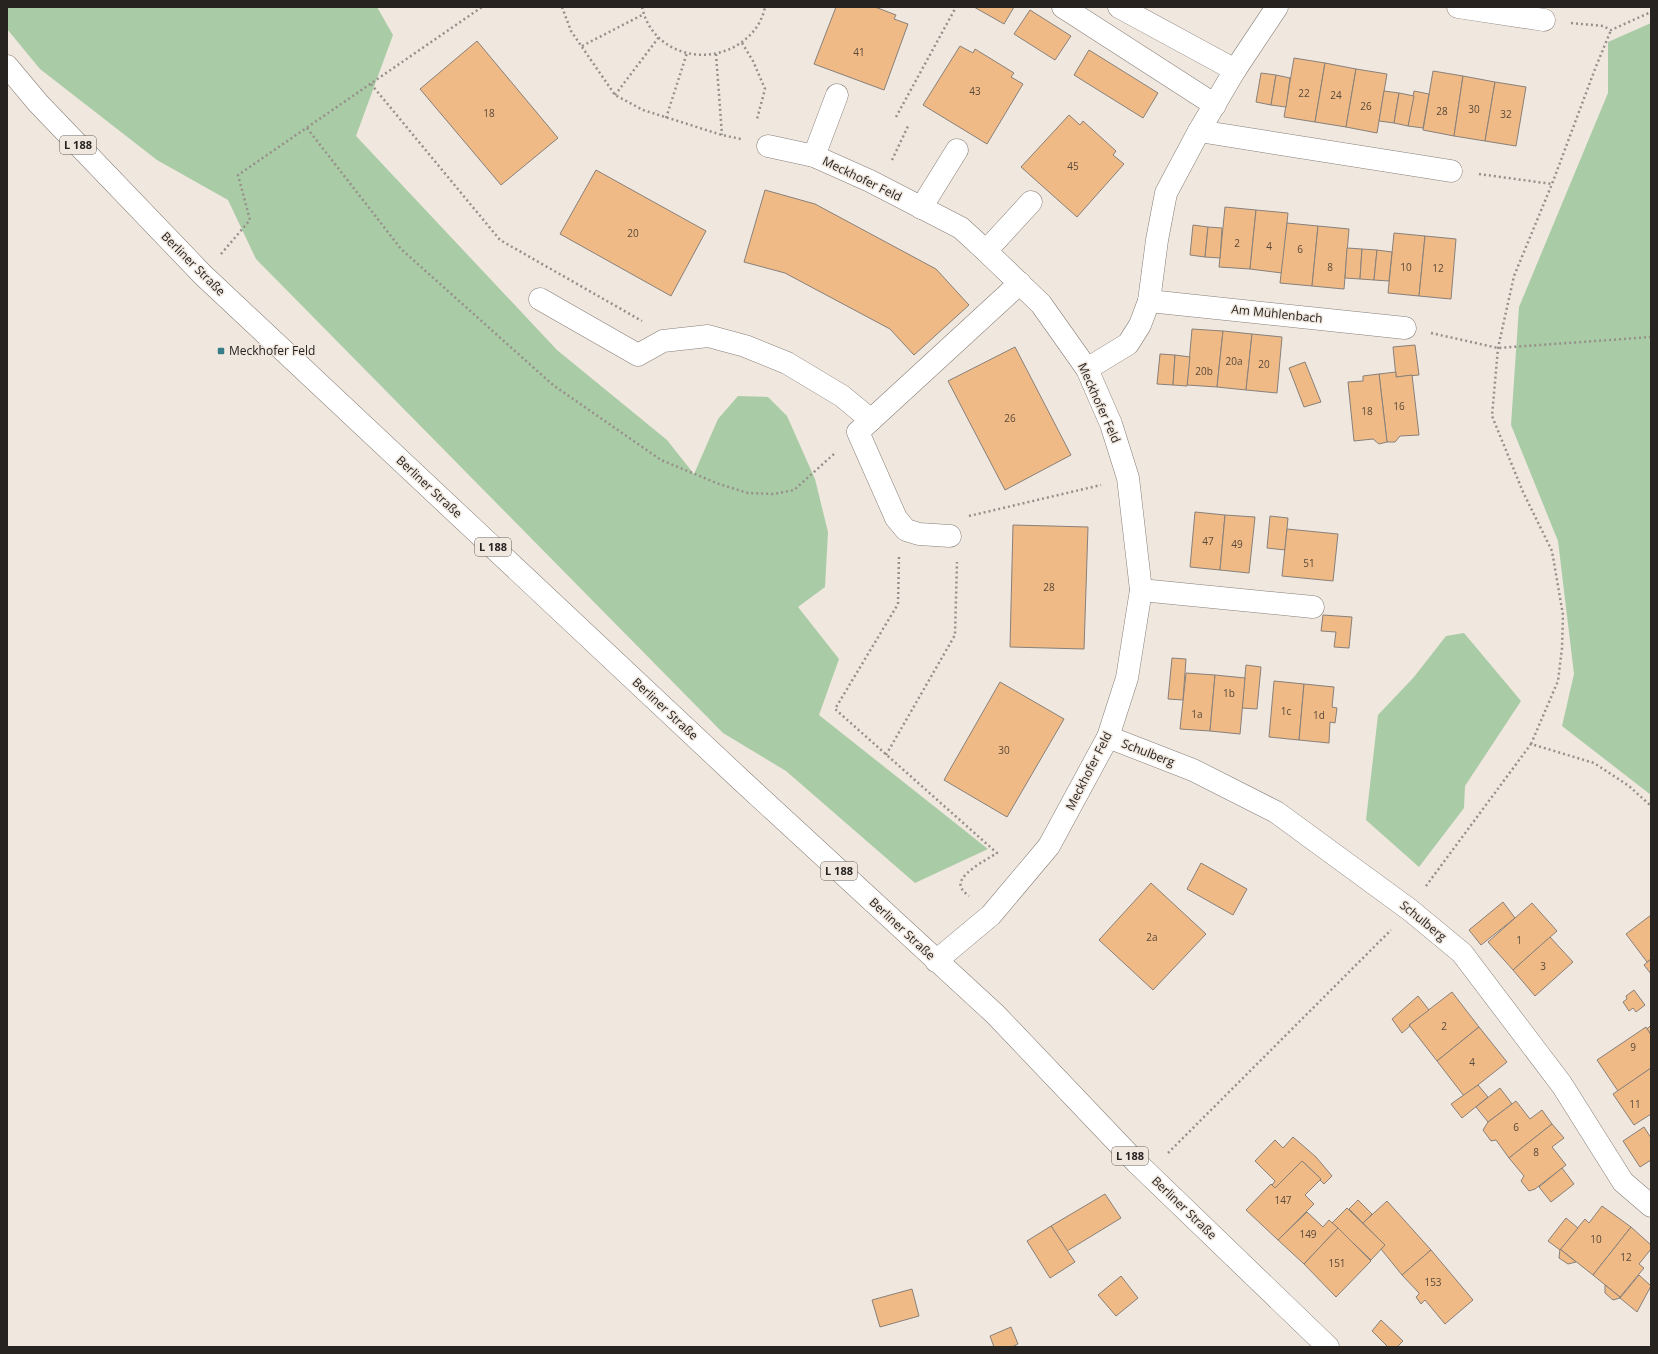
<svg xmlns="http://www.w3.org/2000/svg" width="1658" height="1354" viewBox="0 0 1658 1354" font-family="'Open Sans',sans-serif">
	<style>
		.green { fill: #a9cca6 }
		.building { fill: #f0ba86; stroke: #888079 }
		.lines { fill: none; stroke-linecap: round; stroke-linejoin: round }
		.minor-casing { stroke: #867e77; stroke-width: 23 }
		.major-casing { stroke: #867e77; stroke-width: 23 }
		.path { stroke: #97908a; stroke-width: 2.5; stroke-dasharray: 2 3; stroke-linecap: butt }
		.minor { stroke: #fff; stroke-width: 22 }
		.major { stroke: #fff; stroke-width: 22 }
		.poi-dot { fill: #387d8a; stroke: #f0e7df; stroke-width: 1.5 }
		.labels { text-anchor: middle; stroke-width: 3; stroke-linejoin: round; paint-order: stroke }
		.number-label { font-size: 10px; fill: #58493a }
		.shield { fill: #f0e7df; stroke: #635e59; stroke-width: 1 }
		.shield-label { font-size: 11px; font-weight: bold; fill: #262320 }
		.street-label { font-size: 12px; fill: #262320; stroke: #f0e7df }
		.poi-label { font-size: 12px; fill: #262320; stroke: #f0e7df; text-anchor: start }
	</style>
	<rect width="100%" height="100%" fill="#f0e7df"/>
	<g class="green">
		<path d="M 7,7 L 377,7 L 393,35 L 356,136 L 557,350 L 667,440 L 694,474 L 718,419 L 738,396 L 768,397 L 787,416 L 815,479 L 828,532 L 825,587 L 798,607 L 839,659 L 819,715 L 988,849 L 915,883 L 786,771 L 723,733 L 256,259 L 228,200 L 157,160 L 40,69 L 7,29 Z"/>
		<path d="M 1651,23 L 1651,795 L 1562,726 L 1574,674 L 1558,541 L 1511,425 L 1519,307 L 1608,93 L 1608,42 Z"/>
		<path d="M 1464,633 L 1521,701 L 1465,786 L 1464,808 L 1419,867 L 1366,820 L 1378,715 L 1414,677 L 1446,636 Z"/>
	</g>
	<g class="building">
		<path d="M 836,7 L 875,7 L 896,15 L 894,19 L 908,24 L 884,90 L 814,64 Z"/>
		<path d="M 974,7 L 1014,7 L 1004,24 Z"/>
		<path d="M 1030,10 L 1071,36 L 1055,60 L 1014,34 Z"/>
		<path d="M 477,41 L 558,138 L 501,185 L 420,89 Z"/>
		<path d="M 960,46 L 973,53 L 975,49 L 1014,73 L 1011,77 L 1023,84 L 987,144 L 923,105 Z"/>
		<path d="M 1089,50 L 1158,93 L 1143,118 L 1074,75 Z"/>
		<path d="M 1294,58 L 1325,63 L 1315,122 L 1284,117 Z"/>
		<path d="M 1325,63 L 1356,69 L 1346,127 L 1315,122 Z"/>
		<path d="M 1356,69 L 1387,74 L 1377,133 L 1346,127 Z"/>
		<path d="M 1433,71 L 1463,76 L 1454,136 L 1423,130 Z"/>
		<path d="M 1261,73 L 1276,75 L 1271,105 L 1256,102 Z"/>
		<path d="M 1276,75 L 1290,78 L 1286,107 L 1271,105 Z"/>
		<path d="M 1463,76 L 1495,82 L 1485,141 L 1454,136 Z"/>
		<path d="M 1495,82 L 1526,87 L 1516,146 L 1485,141 Z"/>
		<path d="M 1384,91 L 1399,93 L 1394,123 L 1379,121 Z"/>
		<path d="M 1414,91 L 1429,94 L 1423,128 L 1408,126 Z"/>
		<path d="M 1399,93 L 1414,96 L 1408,126 L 1394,123 Z"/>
		<path d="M 1069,115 L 1080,125 L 1083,121 L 1116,151 L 1113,155 L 1124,164 L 1077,217 L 1021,167 Z"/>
		<path d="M 596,170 L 706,231 L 671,296 L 560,234 Z"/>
		<path d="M 765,190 L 815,204 L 936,269 L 969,305 L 914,355 L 890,329 L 785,273 L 744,262 Z"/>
		<path d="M 1225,207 L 1256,210 L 1250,269 L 1219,267 Z"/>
		<path d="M 1256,210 L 1288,213 L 1282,273 L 1250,269 Z"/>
		<path d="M 1287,223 L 1318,226 L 1312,286 L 1280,283 Z"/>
		<path d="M 1193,225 L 1208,227 L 1205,257 L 1190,255 Z"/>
		<path d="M 1318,226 L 1349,229 L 1344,289 L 1312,286 Z"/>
		<path d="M 1208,227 L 1222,228 L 1220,258 L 1205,257 Z"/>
		<path d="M 1394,233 L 1425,236 L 1419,296 L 1388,293 Z"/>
		<path d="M 1425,236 L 1456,239 L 1451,299 L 1419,296 Z"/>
		<path d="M 1347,248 L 1362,249 L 1360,279 L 1345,278 Z"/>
		<path d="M 1362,249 L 1377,250 L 1374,280 L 1360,279 Z"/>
		<path d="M 1377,250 L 1392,252 L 1389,281 L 1374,280 Z"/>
		<path d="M 1192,329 L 1223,331 L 1217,387 L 1187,385 Z"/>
		<path d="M 1223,331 L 1252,334 L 1246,390 L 1217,387 Z"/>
		<path d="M 1252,334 L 1282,337 L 1277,393 L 1246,390 Z"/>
		<path d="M 1415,345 L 1419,375 L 1396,377 L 1393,347 Z"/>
		<path d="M 1015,347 L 1071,455 L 1005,490 L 948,381 Z"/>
		<path d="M 1160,354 L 1175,355 L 1173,385 L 1157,384 Z"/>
		<path d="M 1175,355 L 1190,357 L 1187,386 L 1173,385 Z"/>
		<path d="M 1305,362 L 1321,402 L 1304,407 L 1289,368 Z"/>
		<path d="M 1396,372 L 1396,377 L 1412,375 L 1419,435 L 1400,436 L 1395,442 L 1387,442 L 1379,374 Z"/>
		<path d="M 1379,374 L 1387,442 L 1379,444 L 1373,439 L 1354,441 L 1348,382 L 1363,381 L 1363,376 Z"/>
		<path d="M 1195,512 L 1225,515 L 1220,570 L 1190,567 Z"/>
		<path d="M 1225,515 L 1255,517 L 1249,573 L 1220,570 Z"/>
		<path d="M 1270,516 L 1288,518 L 1285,550 L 1267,548 Z"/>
		<path d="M 1013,525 L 1088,527 L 1084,649 L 1010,647 Z"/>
		<path d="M 1287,529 L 1338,534 L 1333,581 L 1282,576 Z"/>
		<path d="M 1323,615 L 1352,617 L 1349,648 L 1334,647 L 1336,632 L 1321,631 Z"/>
		<path d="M 1172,658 L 1186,659 L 1183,700 L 1168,699 Z"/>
		<path d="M 1246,665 L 1261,667 L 1257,709 L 1242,708 Z"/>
		<path d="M 1186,673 L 1215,675 L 1210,731 L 1180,729 Z"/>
		<path d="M 1215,675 L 1245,678 L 1240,734 L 1210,731 Z"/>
		<path d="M 1274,681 L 1304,684 L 1299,740 L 1269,737 Z"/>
		<path d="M 1000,682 L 1064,719 L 1007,817 L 944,780 Z"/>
		<path d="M 1304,684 L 1334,687 L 1332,707 L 1337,708 L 1335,723 L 1330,722 L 1329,743 L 1299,740 Z"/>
		<path d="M 1201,863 L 1247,889 L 1233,915 L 1187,889 Z"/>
		<path d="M 1151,883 L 1206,934 L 1153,990 L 1099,940 Z"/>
		<path d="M 1503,902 L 1515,918 L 1481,945 L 1469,930 Z"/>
		<path d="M 1532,903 L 1557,931 L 1513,970 L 1488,942 Z"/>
		<path d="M 1651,915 L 1651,959 L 1647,962 L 1626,934 Z"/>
		<path d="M 1550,937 L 1573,962 L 1535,996 L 1513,970 Z"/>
		<path d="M 1651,959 L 1651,974 L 1644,965 Z"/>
		<path d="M 1634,990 L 1645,1005 L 1636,1012 L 1633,1008 L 1629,1011 L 1623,1002 L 1627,999 L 1626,996 Z"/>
		<path d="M 1452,992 L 1479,1027 L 1437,1061 L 1409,1025 Z"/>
		<path d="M 1418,996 L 1429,1010 L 1409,1025 L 1410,1026 L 1402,1033 L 1392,1019 Z"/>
		<path d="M 1651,1025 L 1651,1035 L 1647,1029 Z"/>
		<path d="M 1479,1027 L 1507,1062 L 1464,1096 L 1437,1061 Z"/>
		<path d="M 1646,1027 L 1651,1035 L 1651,1068 L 1618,1091 L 1597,1060 Z"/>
		<path d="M 1651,1068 L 1651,1114 L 1634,1125 L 1613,1094 Z"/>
		<path d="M 1478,1085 L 1488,1097 L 1462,1118 L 1451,1104 Z"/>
		<path d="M 1500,1088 L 1512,1104 L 1488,1122 L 1476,1107 Z"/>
		<path d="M 1516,1101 L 1530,1119 L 1542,1110 L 1552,1124 L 1509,1158 L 1496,1140 L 1491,1141 L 1483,1130 L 1488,1122 Z"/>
		<path d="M 1552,1124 L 1564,1138 L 1552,1147 L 1566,1165 L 1535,1189 L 1529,1191 L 1521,1181 L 1524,1176 L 1509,1158 Z"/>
		<path d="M 1644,1127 L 1651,1138 L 1651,1160 L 1640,1167 L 1623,1141 Z"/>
		<path d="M 1293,1137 L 1316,1157 L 1332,1176 L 1324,1184 L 1320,1180 L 1321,1179 L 1302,1161 L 1275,1188 L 1272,1185 L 1275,1181 L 1255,1161 L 1275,1140 L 1283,1148 Z"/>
		<path d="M 1302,1161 L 1321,1179 L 1305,1195 L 1314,1204 L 1278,1240 L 1246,1210 L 1271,1184 L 1275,1188 Z"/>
		<path d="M 1562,1168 L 1574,1184 L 1551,1202 L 1539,1187 Z"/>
		<path d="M 1105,1194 L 1121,1218 L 1067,1251 L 1051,1226 Z"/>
		<path d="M 1358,1200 L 1372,1214 L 1363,1223 L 1349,1209 Z"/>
		<path d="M 1387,1201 L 1431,1250 L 1402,1275 L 1381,1249 L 1385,1245 L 1363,1223 Z"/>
		<path d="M 1602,1206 L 1631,1227 L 1593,1275 L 1560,1249 L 1585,1219 L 1589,1223 Z"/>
		<path d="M 1347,1208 L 1385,1245 L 1371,1260 L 1332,1223 Z"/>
		<path d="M 1307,1212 L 1323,1227 L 1329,1220 L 1338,1228 L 1304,1264 L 1278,1240 Z"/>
		<path d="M 1566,1218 L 1578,1228 L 1560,1250 L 1548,1241 Z"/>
		<path d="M 1051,1226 L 1075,1262 L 1050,1278 L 1027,1241 Z"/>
		<path d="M 1631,1227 L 1651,1245 L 1651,1249 L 1639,1264 L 1644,1268 L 1620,1297 L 1593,1275 Z"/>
		<path d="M 1338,1228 L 1371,1261 L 1336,1297 L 1304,1264 Z"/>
		<path d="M 1560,1249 L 1576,1262 L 1568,1264 L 1559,1258 Z"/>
		<path d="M 1431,1250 L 1473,1300 L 1445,1324 L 1425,1300 L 1421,1304 L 1416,1297 L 1419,1294 L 1419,1293 L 1402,1275 Z"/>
		<path d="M 1639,1275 L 1651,1286 L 1637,1312 L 1620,1298 Z"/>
		<path d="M 1121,1276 L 1138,1298 L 1116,1316 L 1098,1295 Z"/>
		<path d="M 1605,1285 L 1620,1297 L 1620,1298 L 1613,1300 L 1605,1293 Z"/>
		<path d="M 912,1289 L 919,1316 L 880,1327 L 872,1300 Z"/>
		<path d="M 1381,1320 L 1403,1341 L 1397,1347 L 1388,1347 L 1372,1331 Z"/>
		<path d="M 1011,1327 L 1018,1344 L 1012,1347 L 994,1347 L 990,1336 Z"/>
	</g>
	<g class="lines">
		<defs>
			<g id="minor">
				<path d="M 1063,7 L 1215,105"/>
				<path d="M 1119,7 L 1235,70"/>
				<path d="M 1458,7 L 1544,20"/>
				<path d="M 1199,131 L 1451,171"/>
				<path d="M 768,146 L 814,156 L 870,181 L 961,228 L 986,251 L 1041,304 L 1087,369 L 1111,424 L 1128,478 L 1141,590 L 1127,678 L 1108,737 L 1049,846 L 991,915 L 936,961"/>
				<path d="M 814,156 L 837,95"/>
				<path d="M 921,208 L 957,150"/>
				<path d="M 986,251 L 1031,202"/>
				<path d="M 540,299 L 638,355 L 663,341 L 708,336 L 745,346 L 787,363 L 842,396 L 871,420"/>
				<path d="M 1149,301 L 1405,328"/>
				<path d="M 1087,369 L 1128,344 L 1140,325 L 1149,301 L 1157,240 L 1166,193 L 1199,131 L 1235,70 L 1277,7"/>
				<path d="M 950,536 L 919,534 L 906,530 L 896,518 L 858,432 L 1020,283"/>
				<path d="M 1141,590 L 1313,607"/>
				<path d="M 1108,737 L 1193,770 L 1276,812 L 1410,910 L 1462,953 L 1562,1085 L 1623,1182 L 1651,1206"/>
			</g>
			<path id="major" d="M 7,66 L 38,103 L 203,275 L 741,780 L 995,1014 L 1136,1162 L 1328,1347"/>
		</defs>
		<use href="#minor" class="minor-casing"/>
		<use href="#major" class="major-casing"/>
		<g class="path">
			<path d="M 562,7 L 571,31 L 615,95 L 643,110 L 722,135 L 741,139"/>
			<path d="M 642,7 C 653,58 717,70 751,34 C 758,27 763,17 765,7"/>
			<path d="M 1571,23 L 1603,26 L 1611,30 L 1651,12"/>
			<path d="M 742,43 L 753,61 L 765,89 L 757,119"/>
			<path d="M 582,46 L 644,14"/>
			<path d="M 716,54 L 722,135"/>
			<path d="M 371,84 L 500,240 L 642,321"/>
			<path d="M 615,95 L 659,37"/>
			<path d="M 896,117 L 956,7"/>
			<path d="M 666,118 L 687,53"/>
			<path d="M 307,128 L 401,249 L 553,385 L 661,460 L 719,484 L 748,493 L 774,494 L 794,490 L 835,453"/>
			<path d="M 892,160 L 909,124"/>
			<path d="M 1479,174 L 1552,184"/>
			<path d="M 221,254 L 250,220 L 238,175 L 482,7"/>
			<path d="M 1431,333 L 1498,348 L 1651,337"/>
			<path d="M 969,516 L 1101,485"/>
			<path d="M 899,557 L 898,604 L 835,709 L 997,853 C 988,859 953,876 962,889 C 963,892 967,894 969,896"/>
			<path d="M 1531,744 L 1558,681 L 1562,648 L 1563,615 L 1552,551 L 1523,492 L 1492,416 L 1498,348 L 1514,276 L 1552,184 L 1595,69 L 1611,30"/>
			<path d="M 886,755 L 955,635 L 957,562"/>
			<path d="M 1426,886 L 1531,744 L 1594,763 L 1629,786 L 1651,806"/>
			<path d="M 1168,1153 L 1391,930"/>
		</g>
		<use href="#minor" class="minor"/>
		<use href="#major" class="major"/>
	</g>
	<rect class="poi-dot" x="217" y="347" width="8" height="8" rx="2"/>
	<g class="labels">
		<g class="number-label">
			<text x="859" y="56">41</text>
			<text x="975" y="95">43</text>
			<text x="1304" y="97">22</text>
			<text x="1336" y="99">24</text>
			<text x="1366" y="110">26</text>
			<text x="1474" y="113">30</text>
			<text x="1442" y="115">28</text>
			<text x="489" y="117">18</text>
			<text x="1506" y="118">32</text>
			<text x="1073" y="170">45</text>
			<text x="633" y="237">20</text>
			<text x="1237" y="247">2</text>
			<text x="1269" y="250">4</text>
			<text x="1300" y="253">6</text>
			<text x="1330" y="271">8</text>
			<text x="1406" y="271">10</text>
			<text x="1438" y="272">12</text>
			<text x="1234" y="365">20a</text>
			<text x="1264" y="368">20</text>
			<text x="1204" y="375">20b</text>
			<text x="1399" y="410">16</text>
			<text x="1367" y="415">18</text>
			<text x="1010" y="422">26</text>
			<text x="1208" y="545">47</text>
			<text x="1237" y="548">49</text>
			<text x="1309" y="567">51</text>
			<text x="1049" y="591">28</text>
			<text x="1229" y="697">1b</text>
			<text x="1286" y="715">1c</text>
			<text x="1197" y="718">1a</text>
			<text x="1319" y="719">1d</text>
			<text x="1004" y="754">30</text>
			<text x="1152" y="941">2a</text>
			<text x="1519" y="944">1</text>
			<text x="1543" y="970">3</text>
			<text x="1444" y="1030">2</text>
			<text x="1633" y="1051">9</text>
			<text x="1472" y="1066">4</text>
			<text x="1635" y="1108">11</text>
			<text x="1516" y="1131">6</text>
			<text x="1536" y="1156">8</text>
			<text x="1283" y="1204">147</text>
			<text x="1308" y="1238">149</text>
			<text x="1596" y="1243">10</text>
			<text x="1626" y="1261">12</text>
			<text x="1337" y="1267">151</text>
			<text x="1433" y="1286">153</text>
		</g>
		<g class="shield">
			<rect x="60" y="136" width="36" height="18" rx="3"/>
			<rect x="475" y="538" width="36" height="18" rx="3"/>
			<rect x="821" y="862" width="36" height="18" rx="3"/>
			<rect x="1112" y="1147" width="36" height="18" rx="3"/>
		</g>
		<g class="shield-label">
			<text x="78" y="149">L 188</text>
			<text x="493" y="551">L 188</text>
			<text x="839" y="875">L 188</text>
			<text x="1130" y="1160">L 188</text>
		</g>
		<g class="street-label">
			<text transform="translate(862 179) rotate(26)" y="4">Meckhofer Feld</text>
			<text transform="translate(193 264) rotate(45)" y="4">Berliner Straße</text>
			<text transform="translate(1277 314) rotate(6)" y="4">Am Mühlenbach</text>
			<text transform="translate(1099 403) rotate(66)" y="4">Meckhofer Feld</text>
			<text transform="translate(429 487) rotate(43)" y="4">Berliner Straße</text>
			<text transform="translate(665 709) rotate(43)" y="4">Berliner Straße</text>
			<text transform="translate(1148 753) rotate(21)" y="4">Schulberg</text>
			<text transform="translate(1089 771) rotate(-63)" y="4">Meckhofer Feld</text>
			<text transform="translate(1423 921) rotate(39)" y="4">Schulberg</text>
			<text transform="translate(902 929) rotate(43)" y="4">Berliner Straße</text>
			<text transform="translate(1184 1208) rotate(44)" y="4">Berliner Straße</text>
		</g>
		<g class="poi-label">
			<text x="229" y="355">Meckhofer Feld</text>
		</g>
	</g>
	<rect width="1658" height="1354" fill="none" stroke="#262320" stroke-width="16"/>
</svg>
